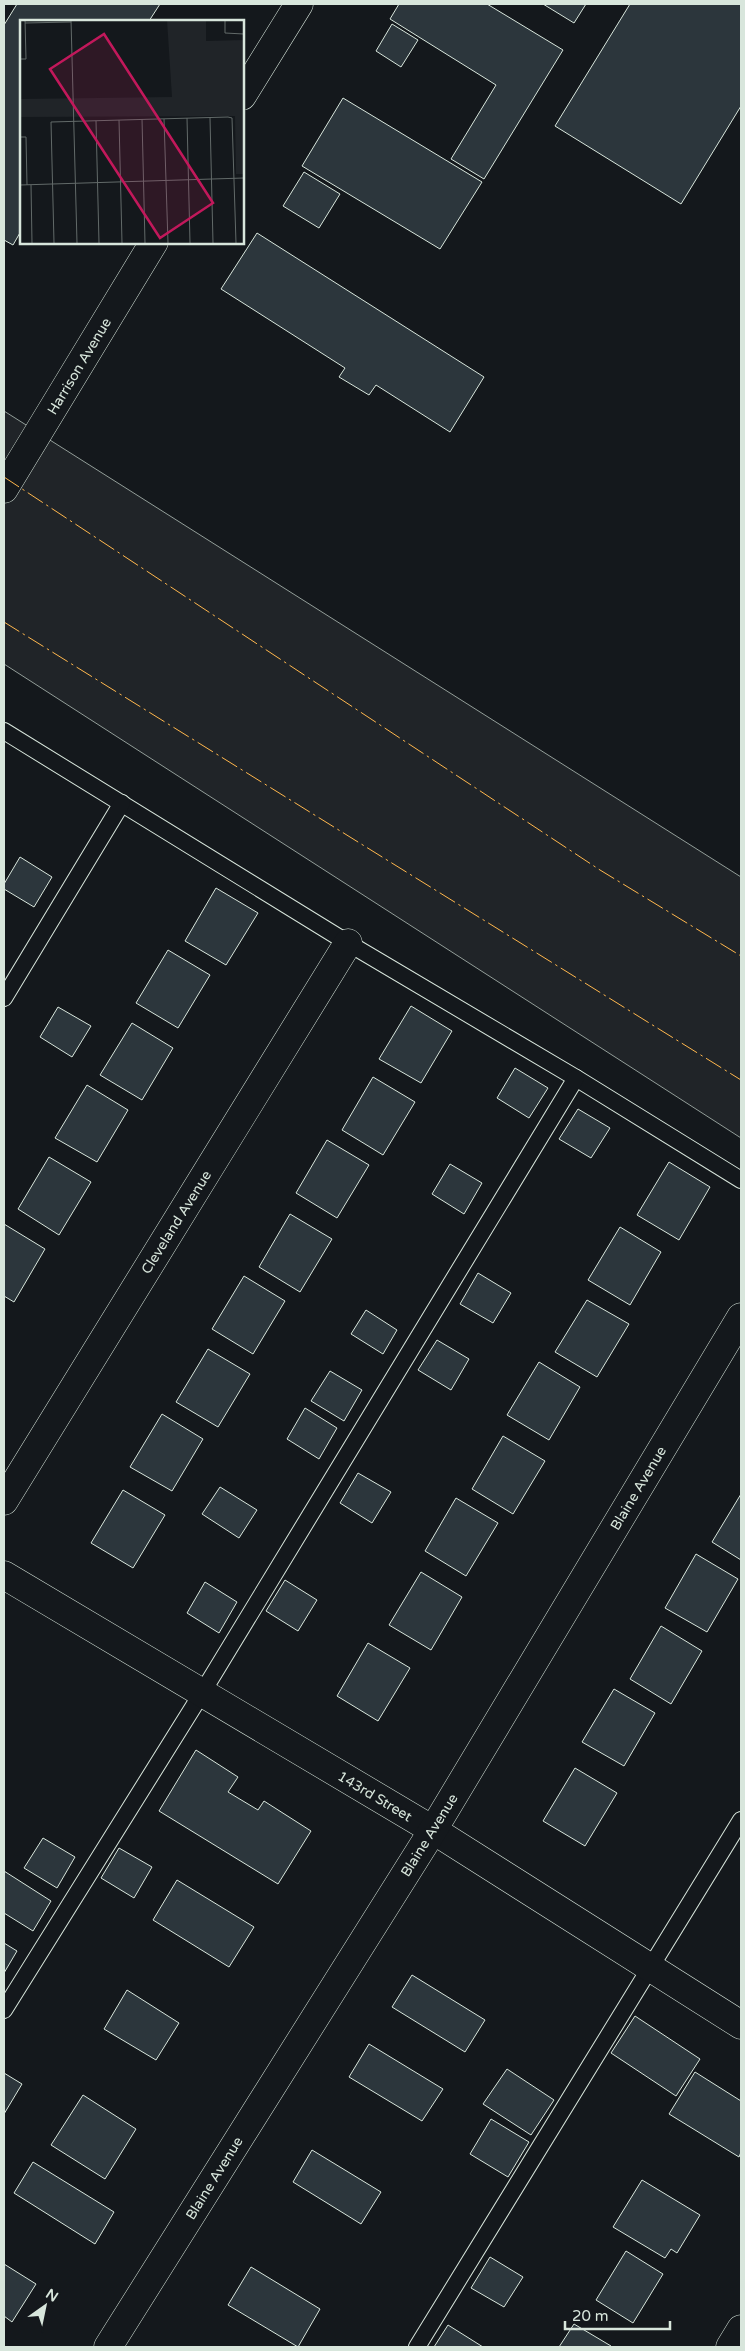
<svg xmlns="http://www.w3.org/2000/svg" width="745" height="2351" viewBox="0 0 745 2351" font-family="'Varela Round',sans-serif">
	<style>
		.green { fill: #202428; stroke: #939e99 }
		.building { fill: #2c363c; stroke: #d8e6dc }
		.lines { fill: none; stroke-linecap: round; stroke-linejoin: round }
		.service-casing { stroke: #d8e6dc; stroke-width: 18 }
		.minor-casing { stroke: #d8e6dc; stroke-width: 29 }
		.service { stroke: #14181c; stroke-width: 16 }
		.minor { stroke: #14181c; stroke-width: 28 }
		.power { stroke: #ffb74d; stroke-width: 1; stroke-dasharray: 18 4 2.5 4; stroke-linecap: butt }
		.labels { text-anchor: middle; stroke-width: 4; stroke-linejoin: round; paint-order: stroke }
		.street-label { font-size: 14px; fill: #d8e6dc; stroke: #14181c }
		.inset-road { fill: none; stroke: #626a69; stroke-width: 1 }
		.view { fill: #c2185b; fill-opacity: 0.15; stroke: #c2185b; stroke-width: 2.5 }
		.inset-edge { fill: none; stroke: #d8e6dc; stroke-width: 2.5 }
	</style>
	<rect width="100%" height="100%" fill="#14181c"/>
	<path class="green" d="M 4,411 L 741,877 L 741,1138 L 4,664 Z"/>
	<g class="building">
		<path d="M 17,4 L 160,4 L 149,21 L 21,21 L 21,231 L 13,245 L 4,240 L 4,25 Z"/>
		<path d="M 399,4 L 487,4 L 563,50 L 484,179 L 451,159 L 496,85 L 390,19 Z"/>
		<path d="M 543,4 L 586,4 L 574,23 Z"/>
		<path d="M 630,4 L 741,4 L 741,106 L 681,204 L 555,126 Z"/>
		<path d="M 392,24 L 418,40 L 401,67 L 376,51 Z"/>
		<path d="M 343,98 L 482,182 L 440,249 L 302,166 Z"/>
		<path d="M 304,172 L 340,194 L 319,228 L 283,206 Z"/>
		<path d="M 257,233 L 484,377 L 450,432 L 376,385 L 369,395 L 339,377 L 345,368 L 221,289 Z"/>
		<path d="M 20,857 L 52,877 L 34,907 L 4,889 L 4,884 Z"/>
		<path d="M 216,888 L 258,913 L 226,965 L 185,941 Z"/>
		<path d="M 168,950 L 210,975 L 178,1028 L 136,1003 Z"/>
		<path d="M 411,1006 L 452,1031 L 421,1083 L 379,1059 Z"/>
		<path d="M 58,1007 L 91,1026 L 72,1057 L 40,1037 Z"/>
		<path d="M 132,1023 L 173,1048 L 142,1100 L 100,1075 Z"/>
		<path d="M 515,1068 L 548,1088 L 529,1118 L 497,1098 Z"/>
		<path d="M 373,1077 L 415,1102 L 383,1155 L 342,1130 Z"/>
		<path d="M 87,1085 L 128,1110 L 97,1162 L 55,1138 Z"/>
		<path d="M 578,1109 L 610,1128 L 591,1158 L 559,1139 Z"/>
		<path d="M 327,1140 L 369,1165 L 337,1218 L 296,1193 Z"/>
		<path d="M 49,1157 L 91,1182 L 59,1235 L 18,1209 Z"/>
		<path d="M 669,1162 L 710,1187 L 679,1240 L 637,1215 Z"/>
		<path d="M 450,1164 L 482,1183 L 464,1214 L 432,1194 Z"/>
		<path d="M 290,1214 L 332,1239 L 300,1292 L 259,1267 Z"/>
		<path d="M 4,1224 L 45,1249 L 14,1302 L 4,1296 Z"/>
		<path d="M 620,1227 L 661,1252 L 630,1305 L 588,1280 Z"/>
		<path d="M 478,1273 L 511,1293 L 493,1323 L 460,1304 Z"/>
		<path d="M 244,1276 L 285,1301 L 253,1354 L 212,1329 Z"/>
		<path d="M 587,1300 L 629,1324 L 597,1377 L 555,1352 Z"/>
		<path d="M 366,1310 L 397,1330 L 383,1354 L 351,1334 Z"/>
		<path d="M 437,1340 L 469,1359 L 451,1390 L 418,1370 Z"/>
		<path d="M 208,1349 L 250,1374 L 218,1427 L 176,1402 Z"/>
		<path d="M 539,1362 L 580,1387 L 549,1440 L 507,1415 Z"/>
		<path d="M 330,1371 L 362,1390 L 344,1421 L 311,1401 Z"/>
		<path d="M 305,1408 L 337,1428 L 319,1459 L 287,1439 Z"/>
		<path d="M 162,1414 L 203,1439 L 172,1491 L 130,1467 Z"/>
		<path d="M 503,1436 L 545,1461 L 513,1514 L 472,1489 Z"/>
		<path d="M 358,1473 L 391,1492 L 372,1523 L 340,1503 Z"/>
		<path d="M 220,1487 L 257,1510 L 239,1538 L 202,1514 Z"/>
		<path d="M 123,1490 L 165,1515 L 133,1568 L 91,1543 Z"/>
		<path d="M 741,1494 L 741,1560 L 712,1542 Z"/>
		<path d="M 456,1498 L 498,1523 L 466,1576 L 425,1551 Z"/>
		<path d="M 696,1554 L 738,1579 L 707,1632 L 665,1608 Z"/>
		<path d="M 421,1572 L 462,1597 L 431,1650 L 389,1625 Z"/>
		<path d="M 285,1580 L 317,1600 L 298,1631 L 266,1611 Z"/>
		<path d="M 205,1582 L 237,1602 L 219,1633 L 187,1613 Z"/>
		<path d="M 661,1626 L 702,1651 L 671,1704 L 630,1679 Z"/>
		<path d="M 368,1643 L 410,1668 L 378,1721 L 337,1696 Z"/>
		<path d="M 614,1689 L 655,1713 L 624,1766 L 582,1742 Z"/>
		<path d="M 196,1750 L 238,1777 L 228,1792 L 258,1810 L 264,1801 L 311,1831 L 278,1884 L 159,1811 Z"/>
		<path d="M 575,1768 L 617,1793 L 585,1846 L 543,1821 Z"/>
		<path d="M 43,1838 L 75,1857 L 57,1888 L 24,1868 Z"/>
		<path d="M 119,1848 L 152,1867 L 134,1898 L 101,1878 Z"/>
		<path d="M 4,1871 L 51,1901 L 33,1931 L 4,1913 Z"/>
		<path d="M 177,1880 L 254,1927 L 229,1967 L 153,1920 Z"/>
		<path d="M 4,1943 L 17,1951 L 4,1973 Z"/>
		<path d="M 412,1975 L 485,2020 L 465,2052 L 392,2007 Z"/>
		<path d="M 127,1990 L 179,2023 L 156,2060 L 104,2029 Z"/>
		<path d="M 635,2016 L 700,2059 L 676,2096 L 611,2053 Z"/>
		<path d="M 369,2044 L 443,2089 L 422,2121 L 349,2077 Z"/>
		<path d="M 507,2069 L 554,2100 L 531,2135 L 483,2104 Z"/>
		<path d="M 695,2072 L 741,2101 L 741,2152 L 739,2157 L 669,2114 Z"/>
		<path d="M 4,2073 L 22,2084 L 4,2114 Z"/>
		<path d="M 83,2095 L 136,2129 L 105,2179 L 51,2145 Z"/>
		<path d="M 491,2119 L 529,2142 L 508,2177 L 470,2154 Z"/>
		<path d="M 312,2150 L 381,2192 L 361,2224 L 293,2182 Z"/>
		<path d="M 33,2162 L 114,2212 L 95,2244 L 14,2193 Z"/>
		<path d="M 642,2180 L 700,2215 L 677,2253 L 671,2249 L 665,2258 L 613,2227 Z"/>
		<path d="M 626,2251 L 663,2274 L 633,2323 L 596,2300 Z"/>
		<path d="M 490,2257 L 523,2277 L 504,2307 L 471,2288 Z"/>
		<path d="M 4,2264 L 36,2284 L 12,2322 L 4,2316 Z"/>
		<path d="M 251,2267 L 320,2309 L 298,2347 L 228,2305 Z"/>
		<path d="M 574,2324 L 611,2346 L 610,2347 L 559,2347 Z"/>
		<path d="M 448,2325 L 483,2347 L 434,2347 Z"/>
	</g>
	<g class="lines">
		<defs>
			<g id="service">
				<path d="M 4,731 L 348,943 L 576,1078 L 741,1180"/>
				<path d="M 4,998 L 122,803"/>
				<path d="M 4,2010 L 202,1693 L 576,1078"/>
				<path d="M 417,2347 L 741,1820"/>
			</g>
			<g id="minor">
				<path d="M 242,96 L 299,4"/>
				<path d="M 4,489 L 154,242"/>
				<path d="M 4,1501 L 348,943"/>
				<path d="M 4,1575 L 433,1830 L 741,2025"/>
				<path d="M 108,2347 L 433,1830 L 741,1317"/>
				<path d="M 730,2347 L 741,2329"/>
			</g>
		</defs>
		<use href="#service" class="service-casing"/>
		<use href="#minor" class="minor-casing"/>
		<use href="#service" class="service"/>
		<use href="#minor" class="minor"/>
		<g class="power">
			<path d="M 4,477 L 600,870 L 741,956"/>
			<path d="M 4,622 L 741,1080"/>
		</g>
	</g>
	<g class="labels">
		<g class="street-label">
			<text transform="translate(79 366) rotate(-59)" y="5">Harrison Avenue</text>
			<text transform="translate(176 1222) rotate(-58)" y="5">Cleveland Avenue</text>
			<text transform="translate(638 1488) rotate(-59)" y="5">Blaine Avenue</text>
			<text transform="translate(375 1796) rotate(31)" y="5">143rd Street</text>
			<text transform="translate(429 1835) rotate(-58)" y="5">Blaine Avenue</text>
			<text transform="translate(214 2178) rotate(-58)" y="5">Blaine Avenue</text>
		</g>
	</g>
	<g transform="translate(20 20)">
		<rect width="224" height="224" fill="#14181c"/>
		<path d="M 147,0 L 186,0 L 186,21 L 224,20 L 224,154 L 216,154 L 215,96 L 0,97 L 0,79 L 152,77 Z" fill="#202428"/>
		<path class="inset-road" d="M 51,0 L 57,223M 205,0 L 205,13 L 224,14M 5,3 L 51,2M 0,39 L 6,39 L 5,0M 167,98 L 170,223M 190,98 L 193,223M 122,99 L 125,223M 144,99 L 148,223M 99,100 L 102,223M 76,101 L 79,223M 0,117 L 6,117 L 7,165M 0,165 L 224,158M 11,165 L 12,223M 34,223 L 31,102 L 208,97 L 212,98 L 216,223"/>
		<path class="view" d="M 84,14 L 193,183 L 140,218 L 30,49 Z"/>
		<rect width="224" height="224" class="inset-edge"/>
	</g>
	<rect width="745" height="2351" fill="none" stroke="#d8e6dc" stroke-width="10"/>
	<g transform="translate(45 2306) rotate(33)" stroke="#14181c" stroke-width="4" paint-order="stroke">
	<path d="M0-4L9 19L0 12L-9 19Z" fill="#d8e6dc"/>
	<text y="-8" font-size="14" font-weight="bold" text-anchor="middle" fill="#d8e6dc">N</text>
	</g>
	<path d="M565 2321v8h105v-8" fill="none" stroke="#d8e6dc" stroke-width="2.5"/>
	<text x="572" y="2321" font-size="15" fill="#d8e6dc" stroke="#14181c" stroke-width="4" paint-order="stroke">20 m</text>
</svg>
